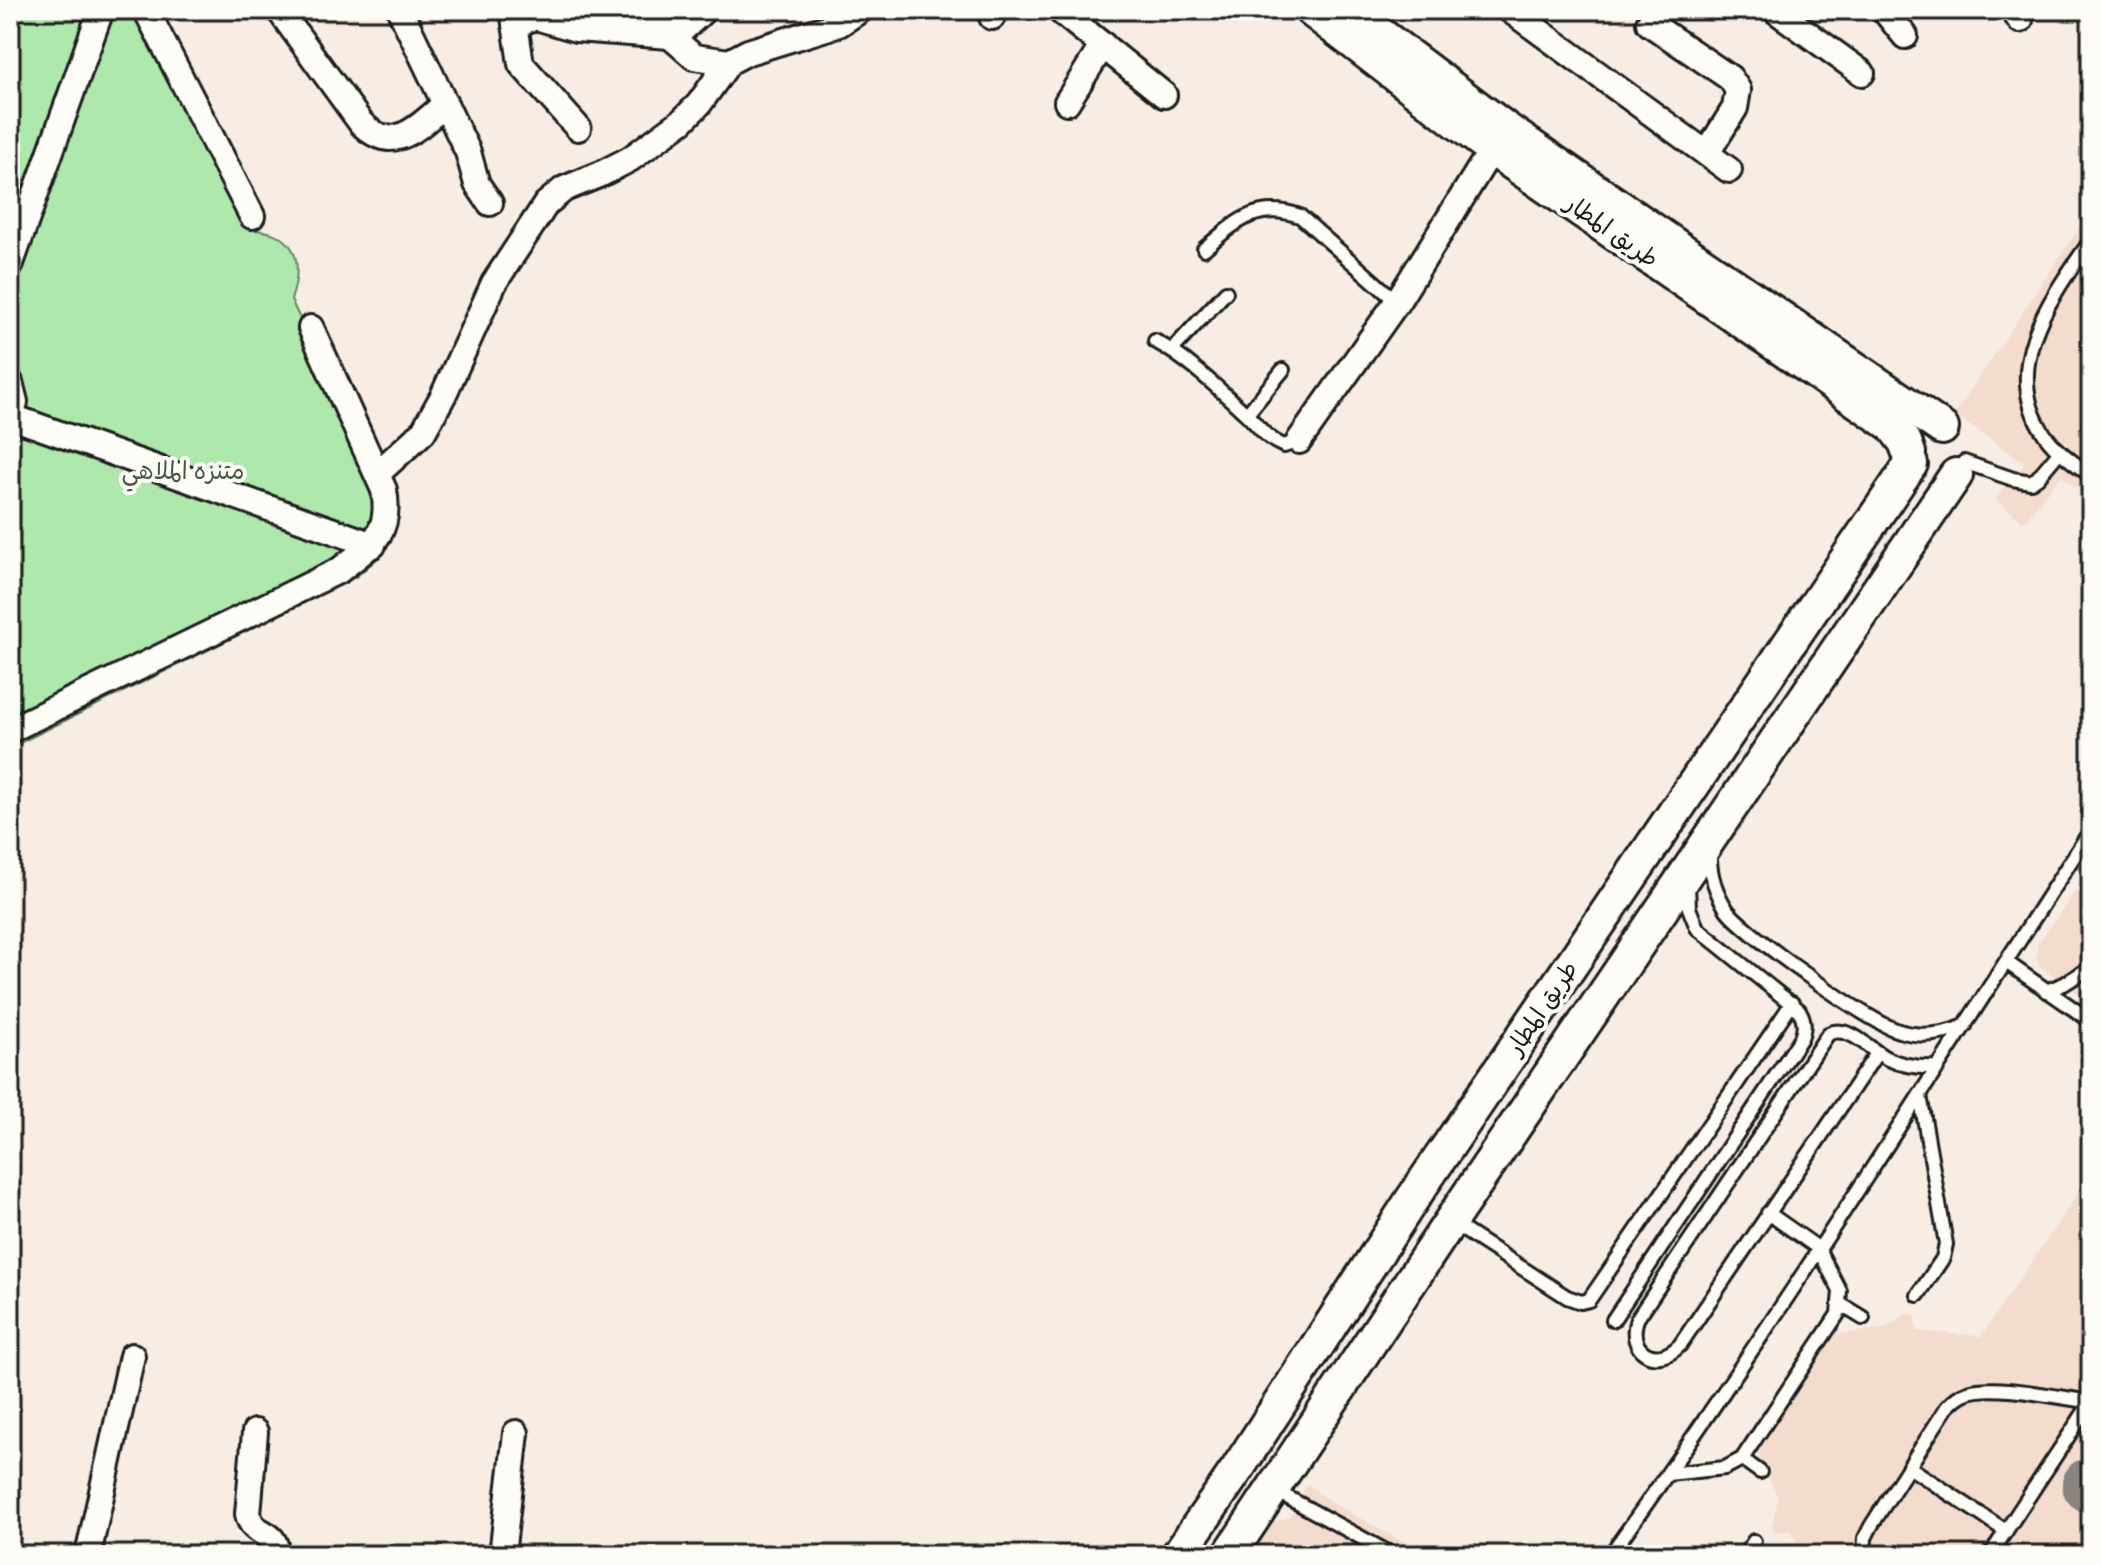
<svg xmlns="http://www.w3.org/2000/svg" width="2101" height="1565" viewBox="0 0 2101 1565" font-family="Sriracha,'Playpen Sans Arabic',sans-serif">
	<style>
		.built { fill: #f3dccd }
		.green { fill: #aee8ac; stroke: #658264; stroke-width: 2 }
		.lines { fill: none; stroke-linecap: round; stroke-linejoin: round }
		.taxiway { stroke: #8a8480; stroke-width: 54 }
		.service-casing { stroke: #1c1c1c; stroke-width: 18 }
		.minor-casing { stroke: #1c1c1c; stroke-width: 30 }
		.secondary-casing { stroke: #1c1c1c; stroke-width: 38 }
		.service { stroke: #fdfcf7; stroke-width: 12 }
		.minor { stroke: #fdfcf7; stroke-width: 24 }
		.secondary { stroke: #fdfcf7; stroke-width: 32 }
		.labels { text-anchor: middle; stroke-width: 8; stroke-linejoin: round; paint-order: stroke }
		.street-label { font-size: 24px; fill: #1c1c1c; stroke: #fdfcf7 }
		.park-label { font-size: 24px; fill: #485947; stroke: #fdfcf7 }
	</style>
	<rect width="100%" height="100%" fill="#f8ede4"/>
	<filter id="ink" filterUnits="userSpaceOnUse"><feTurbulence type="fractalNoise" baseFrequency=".0125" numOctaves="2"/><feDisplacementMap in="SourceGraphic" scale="16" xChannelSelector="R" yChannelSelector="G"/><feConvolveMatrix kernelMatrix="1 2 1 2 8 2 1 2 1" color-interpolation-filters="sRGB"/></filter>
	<g filter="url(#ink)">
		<g class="built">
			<path d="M 2091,210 L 2091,498 L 2061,476 L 2023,522 L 1995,499 L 2025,463 L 1954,415 Z"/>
			<path d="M 2076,891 L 2091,900 L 2091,1003 L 2040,966 L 2036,958 L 2038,943 Z"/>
			<path d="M 2091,1174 L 2091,1555 L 1804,1555 L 1791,1531 L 1777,1532 L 1772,1527 L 1778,1498 L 1757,1452 L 1832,1335 L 1886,1328 L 1906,1313 L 1915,1315 L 1917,1331 L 1981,1336 Z"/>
			<path d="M 1307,1484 L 1331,1502 L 1427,1555 L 1249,1555 L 1270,1523 L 1290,1517 Z"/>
		</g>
		<path class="green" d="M 10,10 L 149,10 L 255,230 C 299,233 303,265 291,300 L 388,500 L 387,534 L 377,559 L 356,577 L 10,748 Z"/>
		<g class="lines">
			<path class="taxiway" d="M 2089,1485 L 2091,1486"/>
			<defs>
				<g id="service">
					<path d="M 2091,240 C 2052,296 1998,367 2045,435 C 2057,452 2075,463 2091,476"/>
					<path d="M 1204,249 C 1236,222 1256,201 1300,216 L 1397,302"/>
					<path d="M 1155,341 C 1188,359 1218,388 1245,413 C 1259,426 1266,439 1284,446 L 1299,441"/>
					<path d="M 1172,350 L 1226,292"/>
					<path d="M 1247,414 L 1283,370"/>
					<path d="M 1964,462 L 2013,479 L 2031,482 L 2038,477 L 2060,451"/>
					<path d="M 1710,852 C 1709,873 1716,893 1727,910 C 1745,934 1870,1023 1899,1031 C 1922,1038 1943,1035 1965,1026"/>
					<path d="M 2006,962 L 2091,1021"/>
					<path d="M 2046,991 L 2064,984 L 2091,967"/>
					<path d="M 1877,1053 L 1680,1345 C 1656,1370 1626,1351 1637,1319 L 1828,1034 C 1849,1023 1870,1051 1888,1059 C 1904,1066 1921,1068 1938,1067"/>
					<path d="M 1451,1222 L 1567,1297 L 1581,1302 L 1589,1300 L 1792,1003"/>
					<path d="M 1918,1295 L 1943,1258 L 1946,1244 L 1920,1095"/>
					<path d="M 1840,1304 L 1863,1318"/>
					<path d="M 1613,1320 L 1801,1038 C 1805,1027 1805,1020 1799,1010 L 1697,928 L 1689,908 L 1688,885"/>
					<path d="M 1742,1459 L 1760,1472"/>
					<path d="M 1909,1467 L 2006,1531"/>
					<path d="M 1668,1474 L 1725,1468 L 1742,1459 L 1838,1314 L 1840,1291 L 1818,1248 L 1768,1213"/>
					<path d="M 1274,1490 L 1393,1555"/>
					<path d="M 1610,1555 C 1779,1319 1933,1073 2091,830"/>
					<path d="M 1744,1555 L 1754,1541"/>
					<path d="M 1864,1555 L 1865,1538 L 1871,1526 L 1947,1407 C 1954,1400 1959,1395 1968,1392 C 1995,1383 2061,1398 2091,1402 L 1990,1555"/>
				</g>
				<g id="minor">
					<path d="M 146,10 L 252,216"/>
					<path d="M 279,10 L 361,123 C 393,156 418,127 444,105"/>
					<path d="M 400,10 L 468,152 L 477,184 L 490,203"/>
					<path d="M 513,10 L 521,64 L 578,128"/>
					<path d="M 649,10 L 670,36 L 694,57 L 729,62"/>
					<path d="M 1059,10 L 1164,95"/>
					<path d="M 1510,10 L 1729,170"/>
					<path d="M 1775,10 L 1862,73"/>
					<path d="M 1884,10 L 1905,36"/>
					<path d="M 2013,10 L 2020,20"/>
					<path d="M 992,17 L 996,10"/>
					<path d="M 1649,23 L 1730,78 L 1738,90 L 1735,108 L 1707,153"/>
					<path d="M 515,24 L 536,17 L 576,29 L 670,36 L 680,32 L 704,10"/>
					<path d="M 1067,102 L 1103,45"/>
					<path d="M 10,266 L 101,10"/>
					<path d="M 10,382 L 15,402 L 10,421"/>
					<path d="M 12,417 L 373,545"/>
					<path d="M 1299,441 L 1397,302 L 1492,149"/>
					<path d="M 378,473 L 423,432 L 443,396 L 494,283 L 546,204 L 564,189 L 601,174 L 630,159 L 682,121 L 699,104 L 729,62 L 748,52 L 839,24 L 860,10"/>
					<path d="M 10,730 L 340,570 C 371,545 392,534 384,490 L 311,328"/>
					<path d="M 255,1432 L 248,1514 C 253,1539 277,1527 276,1555"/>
					<path d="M 88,1555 L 132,1356"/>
					<path d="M 502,1555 L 516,1433"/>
				</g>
				<g id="secondary">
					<path d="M 1311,10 L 1492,149 L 1892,425 L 1905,442 L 1909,453"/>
					<path d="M 1348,10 L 1506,129 L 1942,428"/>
					<path d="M 1178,1555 L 1238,1468 L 1413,1198 L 1911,464"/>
					<path d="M 1229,1555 L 1450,1222 L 1956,475"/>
				</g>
			</defs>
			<use href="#service" class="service-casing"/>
			<use href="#minor" class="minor-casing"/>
			<use href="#secondary" class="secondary-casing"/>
			<use href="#service" class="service"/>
			<use href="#minor" class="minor"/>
			<use href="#secondary" class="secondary"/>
		</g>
	</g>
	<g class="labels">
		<g class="street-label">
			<text transform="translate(1612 231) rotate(35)" y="8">طريق المطار</text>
			<text transform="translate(1542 1008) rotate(-56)" y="8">طريق المطار</text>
		</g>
		<g class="park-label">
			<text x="183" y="479">متنزه الملاهي</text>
		</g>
	</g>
	<rect width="2101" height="1565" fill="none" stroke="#fdfcf7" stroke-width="40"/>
	<rect x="20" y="20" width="2061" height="1525" fill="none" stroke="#1c1c1c" stroke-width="3" filter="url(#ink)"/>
</svg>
